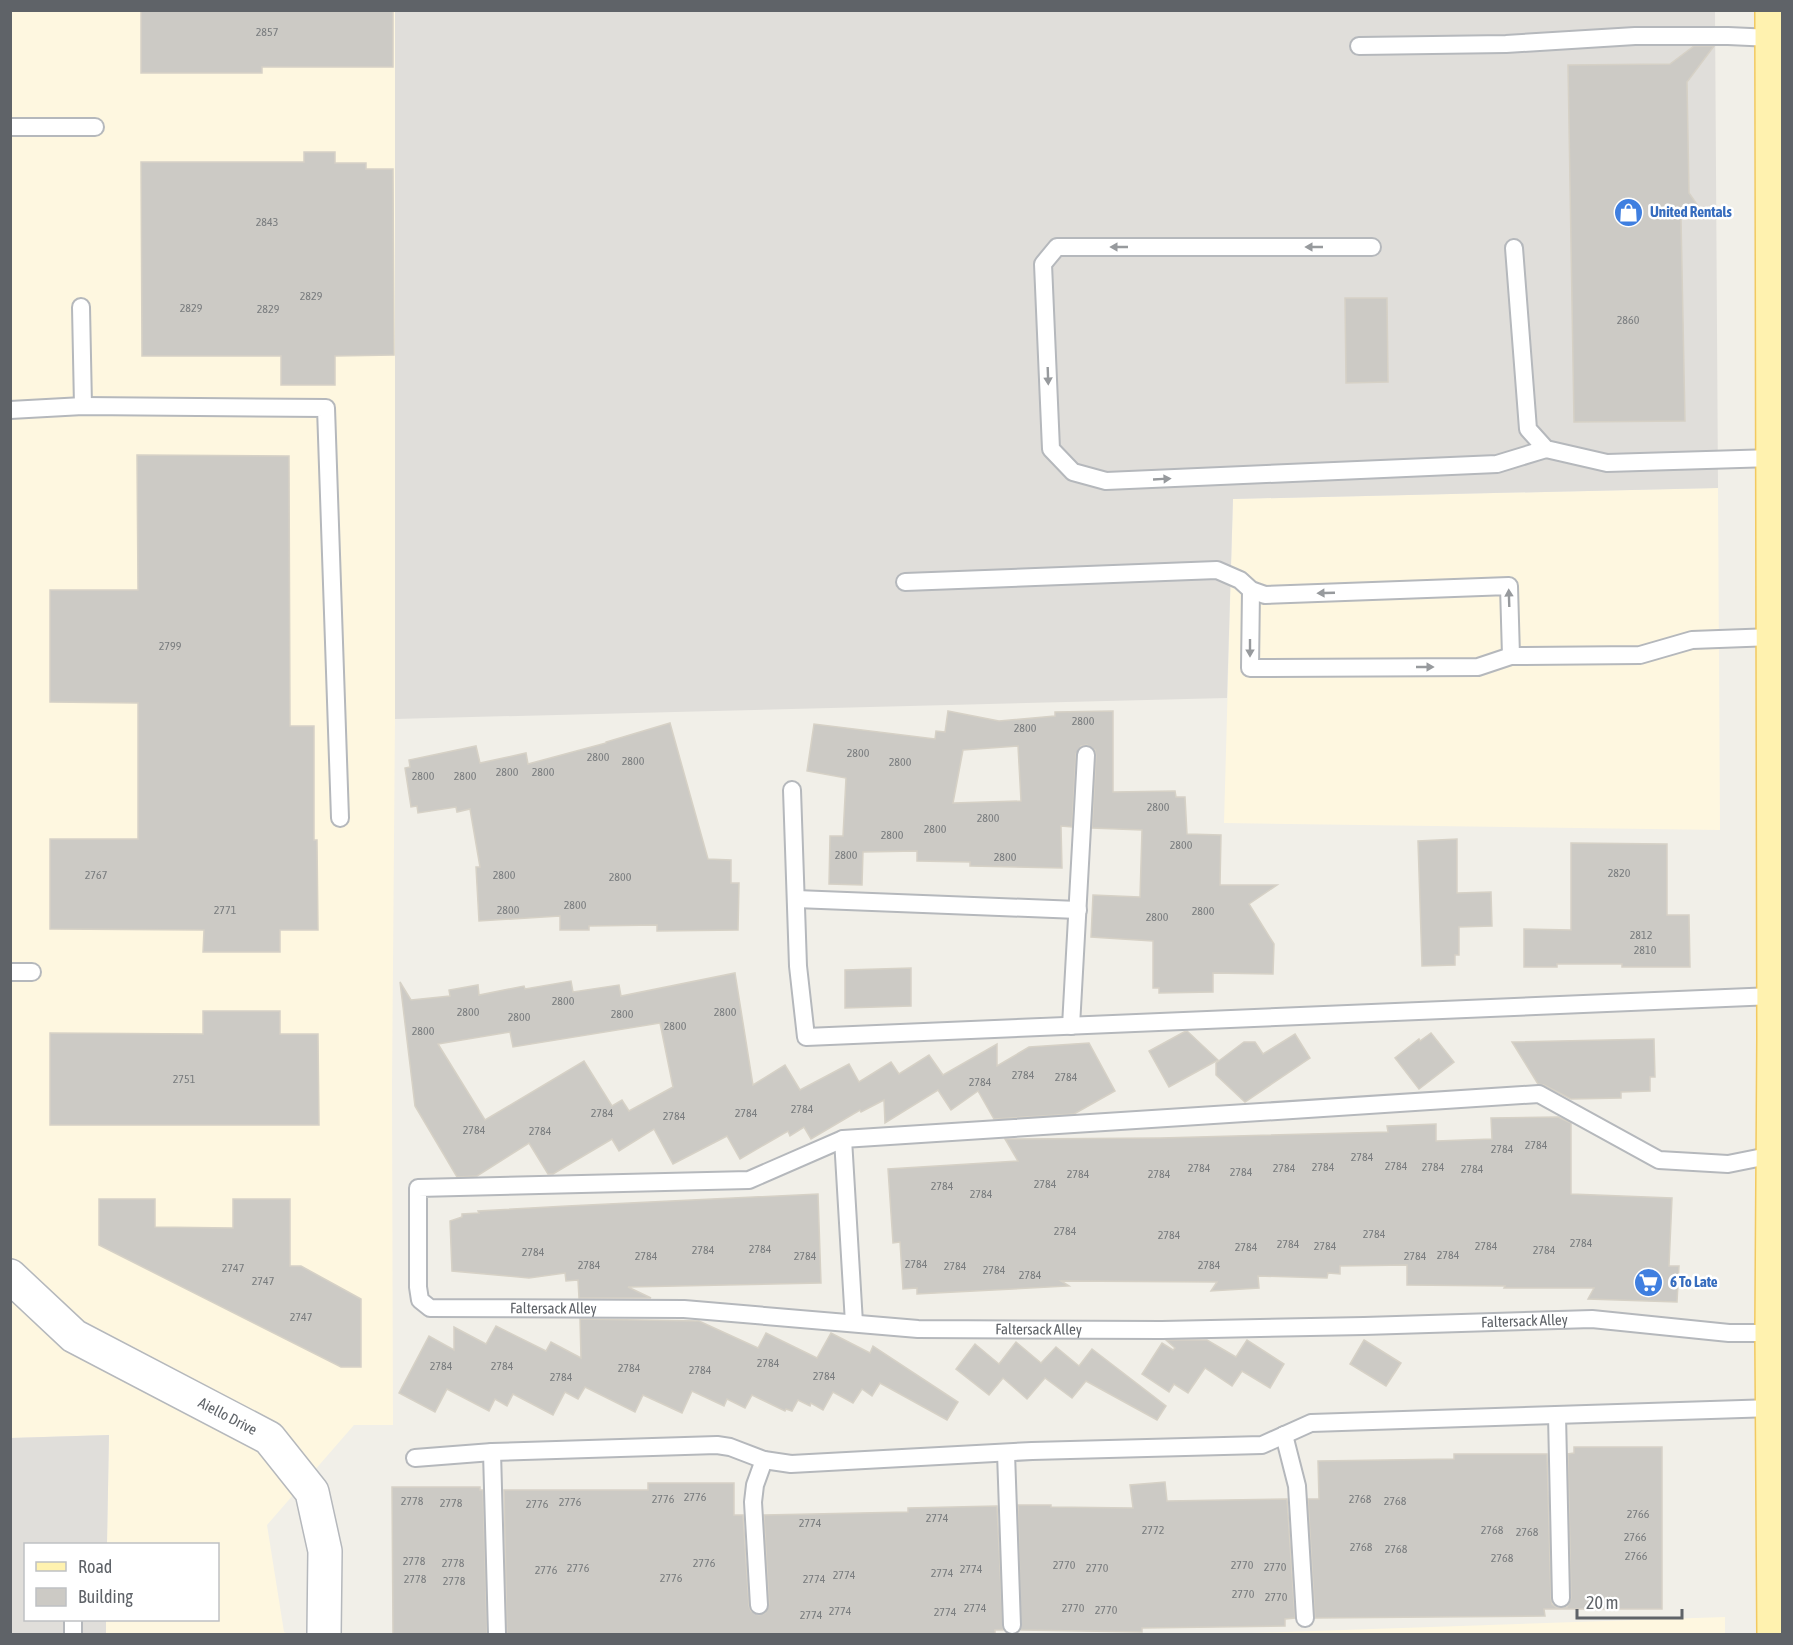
<svg xmlns="http://www.w3.org/2000/svg" width="1793" height="1645" viewBox="0 0 1793 1645" font-family="'Asap Condensed',sans-serif">
	<style>
		.commercial { fill: #fef7e0 }
		.industrial { fill: #e0deda }
		.building { fill: #cccac5; stroke: #d6d1c6; stroke-width: 1.5; fill-rule: evenodd }
		.lines { fill: none; stroke-linecap: round; stroke-linejoin: round }
		.lane-casing { stroke: #b5b8bc; stroke-width: 20 }
		.street-casing { stroke: #b5b8bc; stroke-width: 36 }
		.primary-casing { stroke: #f2c960; stroke-width: 36 }
		.lane { stroke: #fff; stroke-width: 16 }
		.street { stroke: #fff; stroke-width: 33 }
		.primary { stroke: #fff2af; stroke-width: 33 }
		.oneway { fill: #979a9d }
		.labels { text-anchor: middle; stroke-width: 5; stroke-linejoin: round; paint-order: stroke }
		.number-label { font-size: 12px; fill: #7a7d7f }
		.shop-label { font-size: 15px; font-weight: bold; fill: #366cbe; stroke: #fff; text-anchor: start }
		.street-label { font-size: 15px; fill: #5f6368; stroke: #fff }
	</style>
	<rect width="100%" height="100%" fill="#f1efe8"/>
	<g class="commercial">
		<path d="M 10,11 L 395,11 L 395,719 L 392,1088 L 393,1425 L 354,1425 L 267,1525 L 284,1632 L 289,1634 L 106,1634 L 106,1620 L 218,1620 L 218,1544 L 107,1544 L 109,1435 L 11,1438 Z"/>
		<path d="M 1718,488 L 1720,830 L 1224,823 L 1233,499 Z"/>
		<path d="M 1725,1617 L 1725,1634 L 1222,1634 Z"/>
	</g>
	<g class="industrial">
		<path d="M 395,11 L 1715,11 L 1718,488 L 1233,499 L 1227,698 L 395,719 Z"/>
		<path d="M 109,1435 L 107,1544 L 26,1544 L 26,1620 L 106,1620 L 106,1634 L 11,1634 L 10,1438 Z"/>
	</g>
	<g class="building">
		<path d="M 141,10 L 393,10 L 393,67 L 262,67 L 262,73 L 141,73 Z"/>
		<path d="M 1694,46 L 1714,46 L 1687,82 L 1689,193 L 1703,213 L 1681,219 L 1685,421 L 1574,422 L 1568,65 L 1670,64 Z"/>
		<path d="M 304,152 L 335,152 L 335,163 L 366,163 L 366,169 L 393,169 L 394,355 L 335,356 L 335,385 L 281,385 L 281,356 L 142,356 L 141,162 L 304,162 Z"/>
		<path d="M 1345,298 L 1387,298 L 1388,382 L 1346,383 Z"/>
		<path d="M 137,455 L 289,456 L 290,726 L 314,726 L 314,840 L 317,840 L 318,930 L 280,930 L 280,952 L 203,952 L 204,930 L 50,929 L 50,839 L 138,839 L 138,703 L 50,702 L 50,590 L 138,590 Z"/>
		<path d="M 948,711 L 999,721 L 1055,716 L 1055,712 L 1113,711 L 1113,792 L 1175,791 L 1176,797 L 1185,797 L 1187,834 L 1221,835 L 1220,885 L 1277,885 L 1249,904 L 1274,944 L 1273,974 L 1213,973 L 1213,992 L 1159,993 L 1159,988 L 1153,988 L 1153,941 L 1091,937 L 1093,895 L 1140,897 L 1142,830 L 1092,828 L 1096,756 L 1095,750 L 1087,745 L 1081,746 L 1076,754 L 1072,827 L 1061,826 L 1062,868 L 970,866 L 970,862 L 917,861 L 917,851 L 863,852 L 862,885 L 829,884 L 830,836 L 843,836 L 846,778 L 807,771 L 814,724 L 935,739 L 936,731 L 945,732 ZM 1018,746 L 1021,801 L 953,803 L 963,750 Z"/>
		<path d="M 670,723 L 708,859 L 731,860 L 731,883 L 739,883 L 738,930 L 657,931 L 657,925 L 589,926 L 589,930 L 560,930 L 560,916 L 479,921 L 476,867 L 480,867 L 470,809 L 457,812 L 456,807 L 418,813 L 417,806 L 411,807 L 405,768 L 410,767 L 409,760 L 476,746 L 480,763 L 526,753 L 528,764 L 606,743 L 606,742 Z"/>
		<path d="M 1457,839 L 1457,893 L 1491,892 L 1492,926 L 1459,927 L 1459,955 L 1455,955 L 1455,965 L 1422,966 L 1418,841 Z"/>
		<path d="M 1571,843 L 1667,844 L 1667,915 L 1689,915 L 1690,967 L 1622,967 L 1622,964 L 1557,964 L 1557,967 L 1524,967 L 1524,929 L 1571,930 Z"/>
		<path d="M 911,968 L 911,1006 L 845,1008 L 845,970 Z"/>
		<path d="M 735,973 L 753,1085 L 785,1065 L 800,1090 L 849,1064 L 859,1082 L 891,1062 L 899,1074 L 929,1055 L 943,1075 L 997,1044 L 997,1066 L 1029,1047 L 1089,1043 L 1115,1091 L 1074,1114 L 994,1119 L 978,1091 L 951,1110 L 938,1090 L 885,1123 L 884,1100 L 861,1112 L 860,1110 L 811,1139 L 804,1127 L 790,1136 L 788,1131 L 740,1159 L 727,1136 L 673,1164 L 654,1129 L 619,1151 L 612,1139 L 553,1174 L 548,1174 L 529,1143 L 477,1176 L 457,1177 L 415,1106 L 400,982 L 411,1000 L 450,996 L 449,990 L 478,985 L 479,995 L 524,986 L 525,989 L 571,981 L 573,992 L 619,985 L 621,996 ZM 660,1023 L 673,1087 L 629,1111 L 622,1100 L 612,1106 L 584,1061 L 485,1120 L 438,1044 L 510,1032 L 513,1047 Z"/>
		<path d="M 203,1011 L 280,1011 L 280,1034 L 318,1034 L 319,1125 L 50,1125 L 50,1033 L 203,1034 Z"/>
		<path d="M 1187,1031 L 1218,1060 L 1169,1087 L 1149,1051 L 1184,1032 Z"/>
		<path d="M 1431,1033 L 1454,1062 L 1419,1089 L 1395,1058 L 1419,1039 L 1420,1041 Z"/>
		<path d="M 1295,1034 L 1310,1058 L 1245,1102 L 1216,1075 L 1216,1063 L 1244,1042 L 1255,1042 L 1263,1054 Z"/>
		<path d="M 1654,1039 L 1655,1077 L 1650,1077 L 1650,1091 L 1621,1092 L 1621,1098 L 1571,1099 L 1544,1085 L 1538,1084 L 1512,1042 Z"/>
		<path d="M 1558,1117 L 1571,1123 L 1571,1194 L 1672,1198 L 1669,1266 L 1679,1266 L 1677,1302 L 1588,1299 L 1594,1288 L 1504,1288 L 1505,1286 L 1407,1285 L 1407,1265 L 1340,1266 L 1340,1274 L 1328,1273 L 1327,1278 L 1258,1276 L 1259,1288 L 1211,1291 L 1217,1282 L 1061,1281 L 1069,1286 L 917,1294 L 917,1288 L 903,1289 L 900,1242 L 893,1243 L 888,1169 L 1018,1161 L 1005,1139 L 1160,1138 L 1388,1132 L 1387,1126 L 1436,1124 L 1436,1141 L 1492,1139 L 1491,1118 Z"/>
		<path d="M 818,1194 L 821,1283 L 628,1287 L 651,1298 L 579,1298 L 578,1280 L 566,1281 L 565,1273 L 529,1278 L 452,1271 L 450,1221 L 462,1217 L 462,1214 L 479,1213 L 478,1211 L 567,1206 Z"/>
		<path d="M 99,1199 L 155,1199 L 155,1227 L 233,1228 L 233,1199 L 290,1199 L 290,1266 L 301,1266 L 361,1299 L 361,1367 L 341,1367 L 99,1245 Z"/>
		<path d="M 580,1319 L 699,1321 L 758,1348 L 766,1333 L 817,1358 L 831,1333 L 870,1353 L 873,1346 L 958,1402 L 947,1420 L 880,1383 L 872,1396 L 862,1389 L 853,1403 L 833,1392 L 823,1410 L 811,1403 L 810,1406 L 798,1400 L 792,1411 L 786,1409 L 785,1411 L 752,1395 L 745,1408 L 727,1399 L 724,1406 L 692,1391 L 682,1413 L 643,1395 L 635,1412 L 585,1387 L 578,1399 L 565,1392 L 553,1415 L 513,1394 L 507,1406 L 495,1399 L 489,1411 L 447,1389 L 435,1412 L 399,1393 L 429,1336 L 454,1350 L 454,1327 L 486,1344 L 496,1326 L 546,1351 L 551,1342 L 581,1358 Z"/>
		<path d="M 1166,1340 L 1207,1340 L 1236,1357 L 1247,1340 L 1284,1364 L 1270,1388 L 1242,1371 L 1232,1386 L 1205,1368 L 1188,1393 L 1174,1384 L 1169,1392 L 1142,1374 L 1162,1343 L 1173,1350 L 1175,1348 Z"/>
		<path d="M 1364,1340 L 1401,1363 L 1386,1386 L 1350,1364 Z"/>
		<path d="M 1016,1342 L 1041,1363 L 1056,1347 L 1079,1366 L 1092,1349 L 1166,1406 L 1157,1420 L 1086,1381 L 1072,1398 L 1045,1378 L 1027,1399 L 1003,1378 L 989,1395 L 956,1369 L 975,1344 L 999,1364 Z"/>
		<path d="M 1574,1447 L 1662,1447 L 1662,1609 L 1544,1609 L 1545,1616 L 1315,1618 L 1308,1499 L 1319,1499 L 1318,1461 L 1454,1459 L 1454,1454 L 1547,1454 L 1551,1598 L 1552,1604 L 1556,1607 L 1567,1607 L 1571,1598 L 1568,1454 L 1574,1453 Z"/>
		<path d="M 1165,1482 L 1167,1501 L 1287,1499 L 1295,1618 L 1285,1619 L 1285,1626 L 1142,1628 L 1142,1632 L 1021,1630 L 1018,1505 L 1051,1505 L 1051,1507 L 1133,1508 L 1130,1485 Z"/>
		<path d="M 648,1483 L 734,1483 L 734,1515 L 743,1515 L 749,1606 L 751,1611 L 759,1615 L 765,1613 L 769,1604 L 764,1515 L 908,1512 L 908,1508 L 997,1506 L 1003,1630 L 995,1630 L 995,1635 L 507,1635 L 504,1490 L 648,1490 Z"/>
		<path d="M 392,1487 L 480,1487 L 480,1490 L 483,1490 L 487,1635 L 393,1635 Z"/>
	</g>
	<g class="lines">
		<defs>
			<g id="lane">
				<path d="M 1359,46 L 1506,44 L 1635,36 L 1728,36 L 1772,38"/>
				<path d="M 10,127 L 95,127"/>
				<path d="M 1372,247 L 1057,247 L 1043,264 L 1051,449 L 1073,472 L 1106,481 L 1497,464 L 1546,449"/>
				<path d="M 1514,248 L 1528,429 L 1546,449 L 1607,463 L 1773,458"/>
				<path d="M 81,307 L 83,406"/>
				<path d="M 10,410 L 83,406 L 326,408 L 340,818"/>
				<path d="M 905,582 L 1217,570 L 1240,580 L 1251,590 L 1265,595 L 1509,586 L 1511,656"/>
				<path d="M 1251,590 L 1250,668 L 1478,667 L 1511,656 L 1640,655 L 1692,640 L 1773,637"/>
				<path d="M 792,790 L 798,966 L 806,1037 L 1773,996"/>
				<path d="M 796,899 L 1078,910"/>
				<path d="M 10,972 L 32,972"/>
				<path d="M 1071,1026 L 1086,755"/>
				<path id="s1" d="M 843,1139 L 749,1180 L 418,1188 L 418,1287 L 420,1300 L 430,1308 L 684,1309 L 918,1329 L 1162,1330 L 1364,1326 L 1592,1319 L 1729,1333 L 1772,1333"/>
				<path d="M 854,1323 L 843,1139 L 1539,1094 L 1659,1160 L 1728,1164 L 1773,1155"/>
				<path d="M 1557,1415 L 1561,1598"/>
				<path d="M 1284,1435 L 1297,1486 L 1305,1618"/>
				<path d="M 492,1452 L 497,1634"/>
				<path d="M 1006,1453 L 1012,1625"/>
				<path d="M 415,1458 L 492,1452 L 717,1445 L 730,1447 L 764,1460 L 791,1464 L 1032,1451 L 1262,1445 L 1311,1423 L 1773,1408"/>
				<path d="M 759,1605 L 753,1502 L 755,1485 L 764,1460"/>
				<path d="M 73,1634 L 73,1620"/>
			</g>
			<g id="street">
				<path id="s2" d="M 10,1276 L 74,1336 L 269,1438 L 312,1492 L 325,1551 L 324,1634"/>
			</g>
			<path id="primary" d="M 1772,10 L 1774,1039 L 1772,1333 L 1774,1634"/>
		</defs>
		<use href="#lane" class="lane-casing"/>
		<use href="#street" class="street-casing"/>
		<use href="#primary" class="primary-casing"/>
		<use href="#lane" class="lane"/>
		<use href="#street" class="street"/>
		<use href="#primary" class="primary"/>
	</g>
	<defs><path id="oneway-solid" d="M-6-.8H1V-3.2L6.5 0L1 3.2V.8H-6Z" transform="scale(1.5)"/></defs>
	<g class="oneway">
		<use href="#oneway-solid" transform="translate(1119 247) rotate(180)"/>
		<use href="#oneway-solid" transform="translate(1314 247) rotate(180)"/>
		<use href="#oneway-solid" transform="translate(1048 376) rotate(88)"/>
		<use href="#oneway-solid" transform="translate(1162 479) rotate(-3)"/>
		<use href="#oneway-solid" transform="translate(1326 593) rotate(178)"/>
		<use href="#oneway-solid" transform="translate(1509 598) rotate(-92)"/>
		<use href="#oneway-solid" transform="translate(1250 648) rotate(90)"/>
		<use href="#oneway-solid" transform="translate(1425 667)"/>
	</g>
	<defs>
		<symbol id="shop-disc" viewBox="-11 -11 22 22"><circle r="9.5" fill="#3f7fe0" stroke="#fff"/><path d="M-5-2.5h2.3a2.7 3.5 0 0 1 5.4 0H5L5.5 6h-11ZM-1.5-2.5h3a1.5 2.3 0 0 0-3 0Z" fill="#fff"/></symbol>
		<symbol id="supermarket-disc" viewBox="-11 -11 22 22"><circle r="9.5" fill="#3f7fe0" stroke="#fff"/><path d="M-6-5.5h2.5l.6 2H6L4.5 2H-2.5L-4.4-4H-6ZM-1.5 3.2a1.3 1.3 0 1 0 .1 0ZM3 3.2a1.3 1.3 0 1 0 .1 0Z" fill="#fff"/></symbol>
	</defs>
	<g fill-rule="evenodd">
		<use href="#shop-disc" x="1612" y="196" width="33" height="33"/>
		<use href="#supermarket-disc" x="1632" y="1266" width="33" height="33"/>
	</g>
	<g class="labels">
		<g class="number-label">
			<text x="267" y="36">2857</text>
			<text x="267" y="226">2843</text>
			<text x="311" y="300">2829</text>
			<text x="191" y="312">2829</text>
			<text x="268" y="313">2829</text>
			<text x="1628" y="324">2860</text>
			<text x="170" y="650">2799</text>
			<text x="1083" y="725">2800</text>
			<text x="1025" y="732">2800</text>
			<text x="858" y="757">2800</text>
			<text x="598" y="761">2800</text>
			<text x="633" y="765">2800</text>
			<text x="900" y="766">2800</text>
			<text x="507" y="776">2800</text>
			<text x="543" y="776">2800</text>
			<text x="423" y="780">2800</text>
			<text x="465" y="780">2800</text>
			<text x="1158" y="811">2800</text>
			<text x="988" y="822">2800</text>
			<text x="935" y="833">2800</text>
			<text x="892" y="839">2800</text>
			<text x="1181" y="849">2800</text>
			<text x="846" y="859">2800</text>
			<text x="1005" y="861">2800</text>
			<text x="1619" y="877">2820</text>
			<text x="96" y="879">2767</text>
			<text x="504" y="879">2800</text>
			<text x="620" y="881">2800</text>
			<text x="575" y="909">2800</text>
			<text x="225" y="914">2771</text>
			<text x="508" y="914">2800</text>
			<text x="1203" y="915">2800</text>
			<text x="1157" y="921">2800</text>
			<text x="1641" y="939">2812</text>
			<text x="1645" y="954">2810</text>
			<text x="563" y="1005">2800</text>
			<text x="468" y="1016">2800</text>
			<text x="725" y="1016">2800</text>
			<text x="622" y="1018">2800</text>
			<text x="519" y="1021">2800</text>
			<text x="675" y="1030">2800</text>
			<text x="423" y="1035">2800</text>
			<text x="1023" y="1079">2784</text>
			<text x="1066" y="1081">2784</text>
			<text x="184" y="1083">2751</text>
			<text x="980" y="1086">2784</text>
			<text x="802" y="1113">2784</text>
			<text x="602" y="1117">2784</text>
			<text x="746" y="1117">2784</text>
			<text x="674" y="1120">2784</text>
			<text x="474" y="1134">2784</text>
			<text x="540" y="1135">2784</text>
			<text x="1536" y="1149">2784</text>
			<text x="1502" y="1153">2784</text>
			<text x="1362" y="1161">2784</text>
			<text x="1396" y="1170">2784</text>
			<text x="1323" y="1171">2784</text>
			<text x="1433" y="1171">2784</text>
			<text x="1199" y="1172">2784</text>
			<text x="1284" y="1172">2784</text>
			<text x="1472" y="1173">2784</text>
			<text x="1241" y="1176">2784</text>
			<text x="1078" y="1178">2784</text>
			<text x="1159" y="1178">2784</text>
			<text x="1045" y="1188">2784</text>
			<text x="942" y="1190">2784</text>
			<text x="981" y="1198">2784</text>
			<text x="1065" y="1235">2784</text>
			<text x="1374" y="1238">2784</text>
			<text x="1169" y="1239">2784</text>
			<text x="1581" y="1247">2784</text>
			<text x="1288" y="1248">2784</text>
			<text x="1325" y="1250">2784</text>
			<text x="1486" y="1250">2784</text>
			<text x="1246" y="1251">2784</text>
			<text x="760" y="1253">2784</text>
			<text x="703" y="1254">2784</text>
			<text x="1544" y="1254">2784</text>
			<text x="533" y="1256">2784</text>
			<text x="1448" y="1259">2784</text>
			<text x="646" y="1260">2784</text>
			<text x="805" y="1260">2784</text>
			<text x="1415" y="1260">2784</text>
			<text x="916" y="1268">2784</text>
			<text x="589" y="1269">2784</text>
			<text x="1209" y="1269">2784</text>
			<text x="955" y="1270">2784</text>
			<text x="233" y="1272">2747</text>
			<text x="994" y="1274">2784</text>
			<text x="1030" y="1279">2784</text>
			<text x="263" y="1285">2747</text>
			<text x="301" y="1321">2747</text>
			<text x="768" y="1367">2784</text>
			<text x="441" y="1370">2784</text>
			<text x="502" y="1370">2784</text>
			<text x="629" y="1372">2784</text>
			<text x="700" y="1374">2784</text>
			<text x="824" y="1380">2784</text>
			<text x="561" y="1381">2784</text>
			<text x="695" y="1501">2776</text>
			<text x="663" y="1503">2776</text>
			<text x="1360" y="1503">2768</text>
			<text x="412" y="1505">2778</text>
			<text x="1395" y="1505">2768</text>
			<text x="570" y="1506">2776</text>
			<text x="451" y="1507">2778</text>
			<text x="537" y="1508">2776</text>
			<text x="1638" y="1518">2766</text>
			<text x="937" y="1522">2774</text>
			<text x="810" y="1527">2774</text>
			<text x="1153" y="1534">2772</text>
			<text x="1492" y="1534">2768</text>
			<text x="1527" y="1536">2768</text>
			<text x="1635" y="1541">2766</text>
			<text x="1361" y="1551">2768</text>
			<text x="1396" y="1553">2768</text>
			<text x="1636" y="1560">2766</text>
			<text x="1502" y="1562">2768</text>
			<text x="414" y="1565">2778</text>
			<text x="453" y="1567">2778</text>
			<text x="704" y="1567">2776</text>
			<text x="1064" y="1569">2770</text>
			<text x="1242" y="1569">2770</text>
			<text x="1275" y="1571">2770</text>
			<text x="578" y="1572">2776</text>
			<text x="1097" y="1572">2770</text>
			<text x="971" y="1573">2774</text>
			<text x="546" y="1574">2776</text>
			<text x="942" y="1577">2774</text>
			<text x="844" y="1579">2774</text>
			<text x="671" y="1582">2776</text>
			<text x="415" y="1583">2778</text>
			<text x="814" y="1583">2774</text>
			<text x="454" y="1585">2778</text>
			<text x="1243" y="1598">2770</text>
			<text x="1276" y="1601">2770</text>
			<text x="975" y="1612">2774</text>
			<text x="1073" y="1612">2770</text>
			<text x="1106" y="1614">2770</text>
			<text x="840" y="1615">2774</text>
			<text x="945" y="1616">2774</text>
			<text x="811" y="1619">2774</text>
		</g>
		<g class="shop-label">
			<text x="1650" y="217">United Rentals</text>
			<text x="1670" y="1287">6 To Late</text>
		</g>
		<g class="street-label">
			<text dy="5" stroke="none"><textPath href="#s1" startOffset="682">Faltersack Alley</textPath></text>
			<text dy="5" stroke="none"><textPath href="#s1" startOffset="1654">Faltersack Alley</textPath></text>
			<text dy="5" stroke="none"><textPath href="#s1" startOffset="1168">Faltersack Alley</textPath></text>
			<text dy="5" stroke="none"><textPath href="#s2" startOffset="261">Aiello Drive</textPath></text>
		</g>
	</g>
	<rect width="1793" height="1645" fill="none" stroke="#5f6368" stroke-width="24"/>
	<rect x="24" y="1543" width="195" height="78" fill="#ffffff" stroke="#bfc1c3" stroke-width="1.5"/>
	<rect x="36" y="1562" width="30" height="9" fill="#fff2af" stroke="#bfc1c3" stroke-width="1.5"/>
	<text x="78" y="1573" font-size="18" fill="#5f6368">Road</text>
	<rect x="36" y="1588" width="30" height="18" fill="#cccac5" stroke="#bfc1c3" stroke-width="1.5"/>
	<text x="78" y="1603" font-size="18" fill="#5f6368">Building</text>
	<path d="M1577 1609v9h105v-9" fill="none" stroke="#5f6368" stroke-width="3"/>
	<text x="1586" y="1609" font-size="18" fill="#5f6368" stroke="#ffffff" stroke-width="4.5" paint-order="stroke">20 m</text>
</svg>
